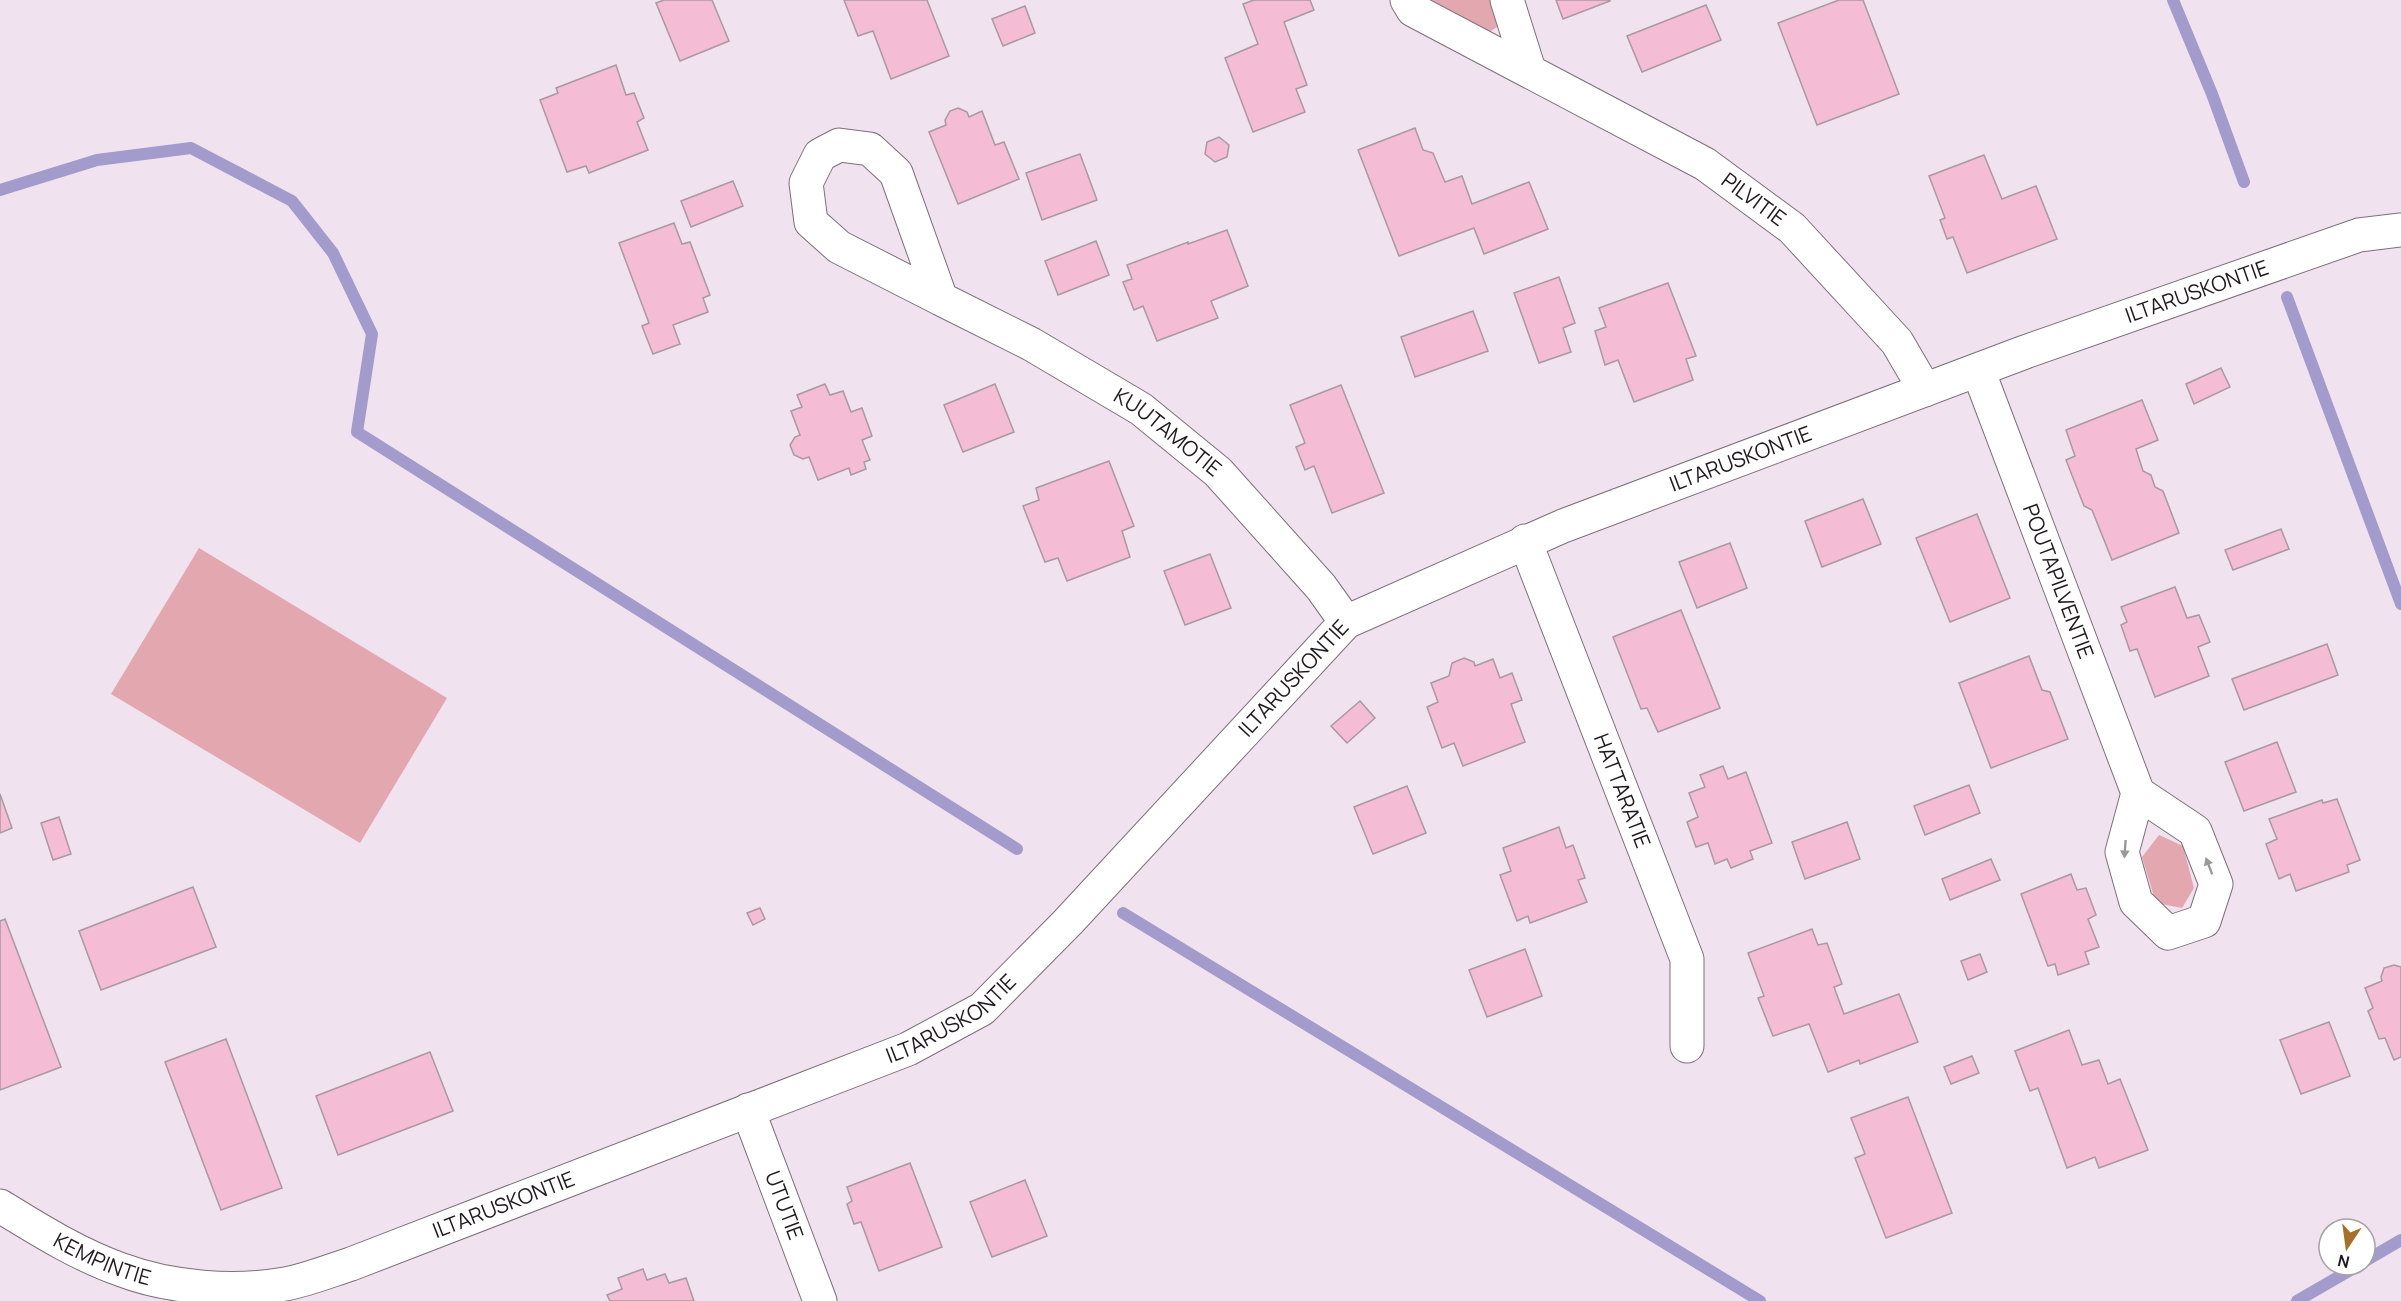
<svg xmlns="http://www.w3.org/2000/svg" width="2401" height="1301" viewBox="0 0 2401 1301" font-family="Manrope,sans-serif">
	<style>
		.green { fill: #e3a7af }
		.lines { fill: none; stroke-linecap: round; stroke-linejoin: round }
		.stream { stroke: #a39bcc; stroke-width: 12 }
		.building { fill: #f4bcd5; stroke: #aa99a0; stroke-width: 1.5 }
		.street-casing { stroke: #7d707b; stroke-width: 35 }
		.street { stroke: #fff; stroke-width: 33 }
		.oneway { fill: #9a9899 }
		.labels { text-anchor: middle; stroke-width: 4.5; stroke-linejoin: round; paint-order: stroke }
		.street-label { font-size: 21px; fill: #1e191d; stroke: #fff }
	</style>
	<rect width="100%" height="100%" fill="#f0e2ee"/>
	<g class="green">
		<path d="M 1429,0 L 1492,0 L 1500,25 L 1488,33 Z"/>
		<path d="M 199,548 L 447,698 L 360,843 L 111,694 Z"/>
		<path d="M 2159,835 L 2183,846 L 2194,888 L 2182,908 L 2156,903 L 2142,857 Z"/>
	</g>
	<g class="lines">
		<g class="stream">
			<path d="M 2173,0 L 2212,94 L 2244,182"/>
			<path d="M 0,190 L 97,160 L 191,148 L 292,201 L 333,253 L 372,334 L 357,432 L 1017,849"/>
			<path d="M 2287,297 L 2401,604"/>
			<path d="M 1123,913 L 1760,1301"/>
			<path d="M 2365,1261 L 2401,1240"/>
			<path d="M 2297,1301 L 2359,1265"/>
		</g>
	</g>
	<g class="building">
		<path d="M 664,0 L 712,0 L 729,41 L 680,61 L 656,3 Z"/>
		<path d="M 844,0 L 927,0 L 949,56 L 891,79 L 873,31 L 858,36 Z"/>
		<path d="M 1254,0 L 1310,0 L 1314,10 L 1284,22 L 1307,85 L 1296,89 L 1305,112 L 1253,132 L 1225,58 L 1258,44 L 1243,4 Z"/>
		<path d="M 1556,0 L 1610,0 L 1610,1 L 1563,19 Z"/>
		<path d="M 1839,0 L 1863,0 L 1899,94 L 1817,125 L 1778,23 Z"/>
		<path d="M 1706,5 L 1721,40 L 1642,72 L 1627,36 Z"/>
		<path d="M 1025,6 L 1035,33 L 1003,46 L 992,19 Z"/>
		<path d="M 616,65 L 626,95 L 634,93 L 644,118 L 637,122 L 648,150 L 589,173 L 586,166 L 567,172 L 540,100 L 558,93 L 556,88 Z"/>
		<path d="M 958,108 L 967,112 L 969,117 L 982,111 L 995,145 L 1004,142 L 1019,179 L 958,204 L 929,132 L 946,125 L 945,120 L 950,111 Z"/>
		<path d="M 1415,128 L 1423,150 L 1433,153 L 1445,182 L 1462,176 L 1472,204 L 1529,182 L 1548,229 L 1484,254 L 1474,228 L 1399,256 L 1358,150 Z"/>
		<path d="M 1219,137 L 1229,145 L 1227,157 L 1215,162 L 1205,154 L 1207,142 Z"/>
		<path d="M 1080,154 L 1097,200 L 1042,220 L 1026,173 Z"/>
		<path d="M 1984,155 L 2002,199 L 2036,186 L 2057,239 L 1967,273 L 1953,237 L 1947,239 L 1940,220 L 1945,218 L 1929,176 Z"/>
		<path d="M 733,181 L 743,206 L 691,227 L 681,201 Z"/>
		<path d="M 674,223 L 682,244 L 690,242 L 710,295 L 703,298 L 708,312 L 673,325 L 680,344 L 653,354 L 642,326 L 649,323 L 619,243 Z"/>
		<path d="M 1227,230 L 1248,286 L 1211,301 L 1218,318 L 1157,341 L 1143,306 L 1134,310 L 1123,282 L 1132,279 L 1127,265 L 1188,242 L 1188,244 Z"/>
		<path d="M 1096,241 L 1109,275 L 1058,295 L 1045,261 Z"/>
		<path d="M 1559,277 L 1575,323 L 1563,328 L 1571,352 L 1539,363 L 1514,293 Z"/>
		<path d="M 1668,283 L 1696,356 L 1686,359 L 1693,380 L 1634,402 L 1618,360 L 1605,365 L 1595,331 L 1606,327 L 1599,308 Z"/>
		<path d="M 1473,311 L 1488,351 L 1415,377 L 1401,337 Z"/>
		<path d="M 2221,368 L 2230,387 L 2194,404 L 2186,384 Z"/>
		<path d="M 825,384 L 830,395 L 843,391 L 851,412 L 862,408 L 872,436 L 862,440 L 870,460 L 864,462 L 866,469 L 851,475 L 849,468 L 818,480 L 809,457 L 803,459 L 794,455 L 790,445 L 795,437 L 800,435 L 791,411 L 802,407 L 797,395 Z"/>
		<path d="M 995,384 L 1014,432 L 963,452 L 944,405 Z"/>
		<path d="M 1341,385 L 1384,493 L 1332,513 L 1314,466 L 1305,470 L 1296,447 L 1305,443 L 1290,405 Z"/>
		<path d="M 2142,400 L 2158,440 L 2136,449 L 2143,471 L 2151,475 L 2155,487 L 2163,491 L 2179,533 L 2112,560 L 2092,510 L 2084,506 L 2066,460 L 2075,456 L 2066,430 Z"/>
		<path d="M 1109,461 L 1134,526 L 1122,531 L 1130,557 L 1067,581 L 1058,558 L 1045,562 L 1023,506 L 1039,500 L 1036,488 Z"/>
		<path d="M 1863,499 L 1881,544 L 1822,567 L 1805,521 Z"/>
		<path d="M 1977,514 L 2010,598 L 1950,622 L 1916,538 Z"/>
		<path d="M 2281,529 L 2289,549 L 2233,570 L 2225,550 Z"/>
		<path d="M 1730,543 L 1747,588 L 1697,608 L 1679,562 Z"/>
		<path d="M 1210,554 L 1231,608 L 1185,625 L 1164,571 Z"/>
		<path d="M 2175,587 L 2187,618 L 2199,615 L 2210,642 L 2198,647 L 2209,676 L 2155,697 L 2137,649 L 2130,651 L 2121,625 L 2127,622 L 2121,607 Z"/>
		<path d="M 1681,610 L 1720,708 L 1658,732 L 1647,708 L 1641,709 L 1613,637 Z"/>
		<path d="M 2327,644 L 2338,675 L 2244,710 L 2232,679 Z"/>
		<path d="M 2029,656 L 2042,690 L 2050,692 L 2068,739 L 1991,768 L 1959,683 Z"/>
		<path d="M 1464,658 L 1474,662 L 1475,666 L 1493,659 L 1500,678 L 1512,673 L 1522,700 L 1511,704 L 1525,742 L 1463,766 L 1454,743 L 1442,748 L 1427,707 L 1438,702 L 1431,683 L 1449,676 L 1452,663 Z"/>
		<path d="M 1360,701 L 1375,718 L 1347,743 L 1331,726 Z"/>
		<path d="M 2277,742 L 2296,792 L 2244,811 L 2225,762 Z"/>
		<path d="M 1723,766 L 1728,779 L 1746,772 L 1772,843 L 1750,851 L 1753,859 L 1731,868 L 1727,859 L 1715,864 L 1708,843 L 1696,847 L 1687,822 L 1698,817 L 1689,793 L 1705,787 L 1700,775 Z"/>
		<path d="M 1969,785 L 1980,813 L 1925,835 L 1914,806 Z"/>
		<path d="M 1407,786 L 1426,833 L 1373,854 L 1354,807 Z"/>
		<path d="M 0,794 L 12,828 L 0,833 Z"/>
		<path d="M 2337,799 L 2360,860 L 2347,865 L 2349,872 L 2296,891 L 2290,874 L 2279,879 L 2266,844 L 2277,839 L 2269,819 L 2322,800 L 2323,803 Z"/>
		<path d="M 59,817 L 71,854 L 53,860 L 41,823 Z"/>
		<path d="M 1847,822 L 1860,859 L 1805,879 L 1792,842 Z"/>
		<path d="M 1559,827 L 1566,848 L 1573,845 L 1585,878 L 1578,880 L 1587,902 L 1530,923 L 1528,916 L 1517,921 L 1500,875 L 1511,871 L 1503,848 Z"/>
		<path d="M 1991,859 L 2000,880 L 1950,900 L 1942,879 Z"/>
		<path d="M 2071,874 L 2077,890 L 2086,888 L 2096,915 L 2088,919 L 2099,947 L 2085,952 L 2089,964 L 2058,975 L 2055,964 L 2048,966 L 2021,894 Z"/>
		<path d="M 193,887 L 216,947 L 101,990 L 79,931 Z"/>
		<path d="M 760,908 L 765,919 L 753,925 L 747,913 Z"/>
		<path d="M 5,919 L 61,1067 L 0,1090 L 0,921 Z"/>
		<path d="M 1812,929 L 1818,945 L 1827,943 L 1842,984 L 1834,987 L 1844,1014 L 1899,994 L 1918,1042 L 1860,1064 L 1859,1060 L 1828,1072 L 1809,1024 L 1773,1036 L 1758,998 L 1764,996 L 1748,953 Z"/>
		<path d="M 1525,949 L 1542,996 L 1487,1017 L 1469,970 Z"/>
		<path d="M 1980,954 L 1987,972 L 1968,980 L 1961,961 Z"/>
		<path d="M 2394,965 L 2401,967 L 2401,1057 L 2394,1060 L 2385,1038 L 2379,1039 L 2368,1011 L 2373,1008 L 2365,988 L 2382,981 L 2381,977 L 2384,968 Z"/>
		<path d="M 2329,1022 L 2350,1076 L 2301,1094 L 2280,1040 Z"/>
		<path d="M 2069,1030 L 2082,1065 L 2099,1060 L 2108,1084 L 2120,1079 L 2148,1150 L 2099,1168 L 2095,1157 L 2067,1168 L 2038,1088 L 2030,1091 L 2015,1051 Z"/>
		<path d="M 226,1039 L 282,1188 L 221,1210 L 165,1062 Z"/>
		<path d="M 430,1052 L 453,1111 L 338,1155 L 316,1096 Z"/>
		<path d="M 1972,1056 L 1979,1073 L 1951,1084 L 1944,1067 Z"/>
		<path d="M 1908,1097 L 1952,1213 L 1886,1238 L 1855,1158 L 1865,1154 L 1851,1118 Z"/>
		<path d="M 910,1163 L 942,1247 L 879,1271 L 861,1222 L 854,1224 L 847,1204 L 852,1201 L 847,1187 Z"/>
		<path d="M 1025,1180 L 1047,1236 L 992,1257 L 970,1202 Z"/>
		<path d="M 643,1269 L 647,1280 L 665,1274 L 669,1283 L 686,1278 L 694,1301 L 610,1301 L 607,1295 L 622,1289 L 618,1278 Z"/>
	</g>
	<g class="lines">
		<defs>
			<g id="street">
				<path id="s1" d="M 1407,0 L 1413,10 L 1705,164 L 1792,228 L 1897,342 L 1925,390"/>
				<path d="M 1507,0 L 1529,70"/>
				<path id="s2" d="M 941,299 L 839,247 L 811,222 L 806,183 L 820,155 L 839,145 L 870,149 L 896,173 L 941,299 L 1031,344 L 1141,409 L 1218,472 L 1321,587 L 1346,622"/>
				<path id="s3" d="M 1978,370 L 2138,793 L 2195,831 L 2216,884 L 2204,921 L 2168,933 L 2136,902 L 2122,852 L 2138,793"/>
				<path id="s4" d="M 1525,541 L 1687,959 L 1687,1046"/>
				<path id="s5" d="M 748,1110 L 820,1301"/>
				<path id="s6" d="M 0,1206 C 39,1230 79,1255 122,1270 C 170,1288 234,1293 285,1284 C 307,1280 329,1271 351,1264 L 908,1049 L 982,1009 L 1068,922 L 1346,622 L 1563,526 L 2025,352 L 2359,235 L 2401,230"/>
			</g>
		</defs>
		<use href="#street" class="street-casing"/>
		<use href="#street" class="street"/>
	</g>
	<defs><path id="oneway-solid" d="M-6-.8H1V-3.2L6.5 0L1 3.2V.8H-6Z" transform="scale(1.5)"/></defs>
	<g class="oneway">
		<use href="#oneway-solid" transform="translate(2125 849) rotate(94)"/>
		<use href="#oneway-solid" transform="translate(2209 866) rotate(-111)"/>
	</g>
	<g class="labels">
		<g class="street-label">
			<text dy="7" stroke="none"><textPath href="#s1" startOffset="402">PILVITIE</textPath></text>
			<text dy="7" stroke="none"><textPath href="#s6" startOffset="2498">ILTARUSKONTIE</textPath></text>
			<text dy="7" stroke="none"><textPath href="#s2" startOffset="708">KUUTAMOTIE</textPath></text>
			<text dy="7" stroke="none"><textPath href="#s6" startOffset="2012">ILTARUSKONTIE</textPath></text>
			<text dy="7" stroke="none"><textPath href="#s3" startOffset="226">POUTAPILVENTIE</textPath></text>
			<text dy="7" stroke="none"><textPath href="#s6" startOffset="1508">ILTARUSKONTIE</textPath></text>
			<text dy="7" stroke="none"><textPath href="#s4" startOffset="268">HATTARATIE</textPath></text>
			<text dy="7" stroke="none"><textPath href="#s6" startOffset="1022">ILTARUSKONTIE</textPath></text>
			<text dy="7" stroke="none"><textPath href="#s6" startOffset="536">ILTARUSKONTIE</textPath></text>
			<text dy="7" stroke="none"><textPath href="#s5" startOffset="102">UTUTIE</textPath></text>
			<text dy="7" stroke="none"><textPath href="#s6" startOffset="116">KEMPINTIE</textPath></text>
		</g>
	</g>
	<g transform="translate(2347 1247) rotate(193)"><circle r="28" fill="#ffffff" stroke="#a5a3a5" stroke-width="1.5"/>
	<path d="M0-4.5L10 22L0 15L-10 22Z" fill="#a66f2b"/>
	<text y="-9" font-size="16" font-weight="bold" text-anchor="middle" fill="#1e191d">N</text>
	</g>
</svg>
